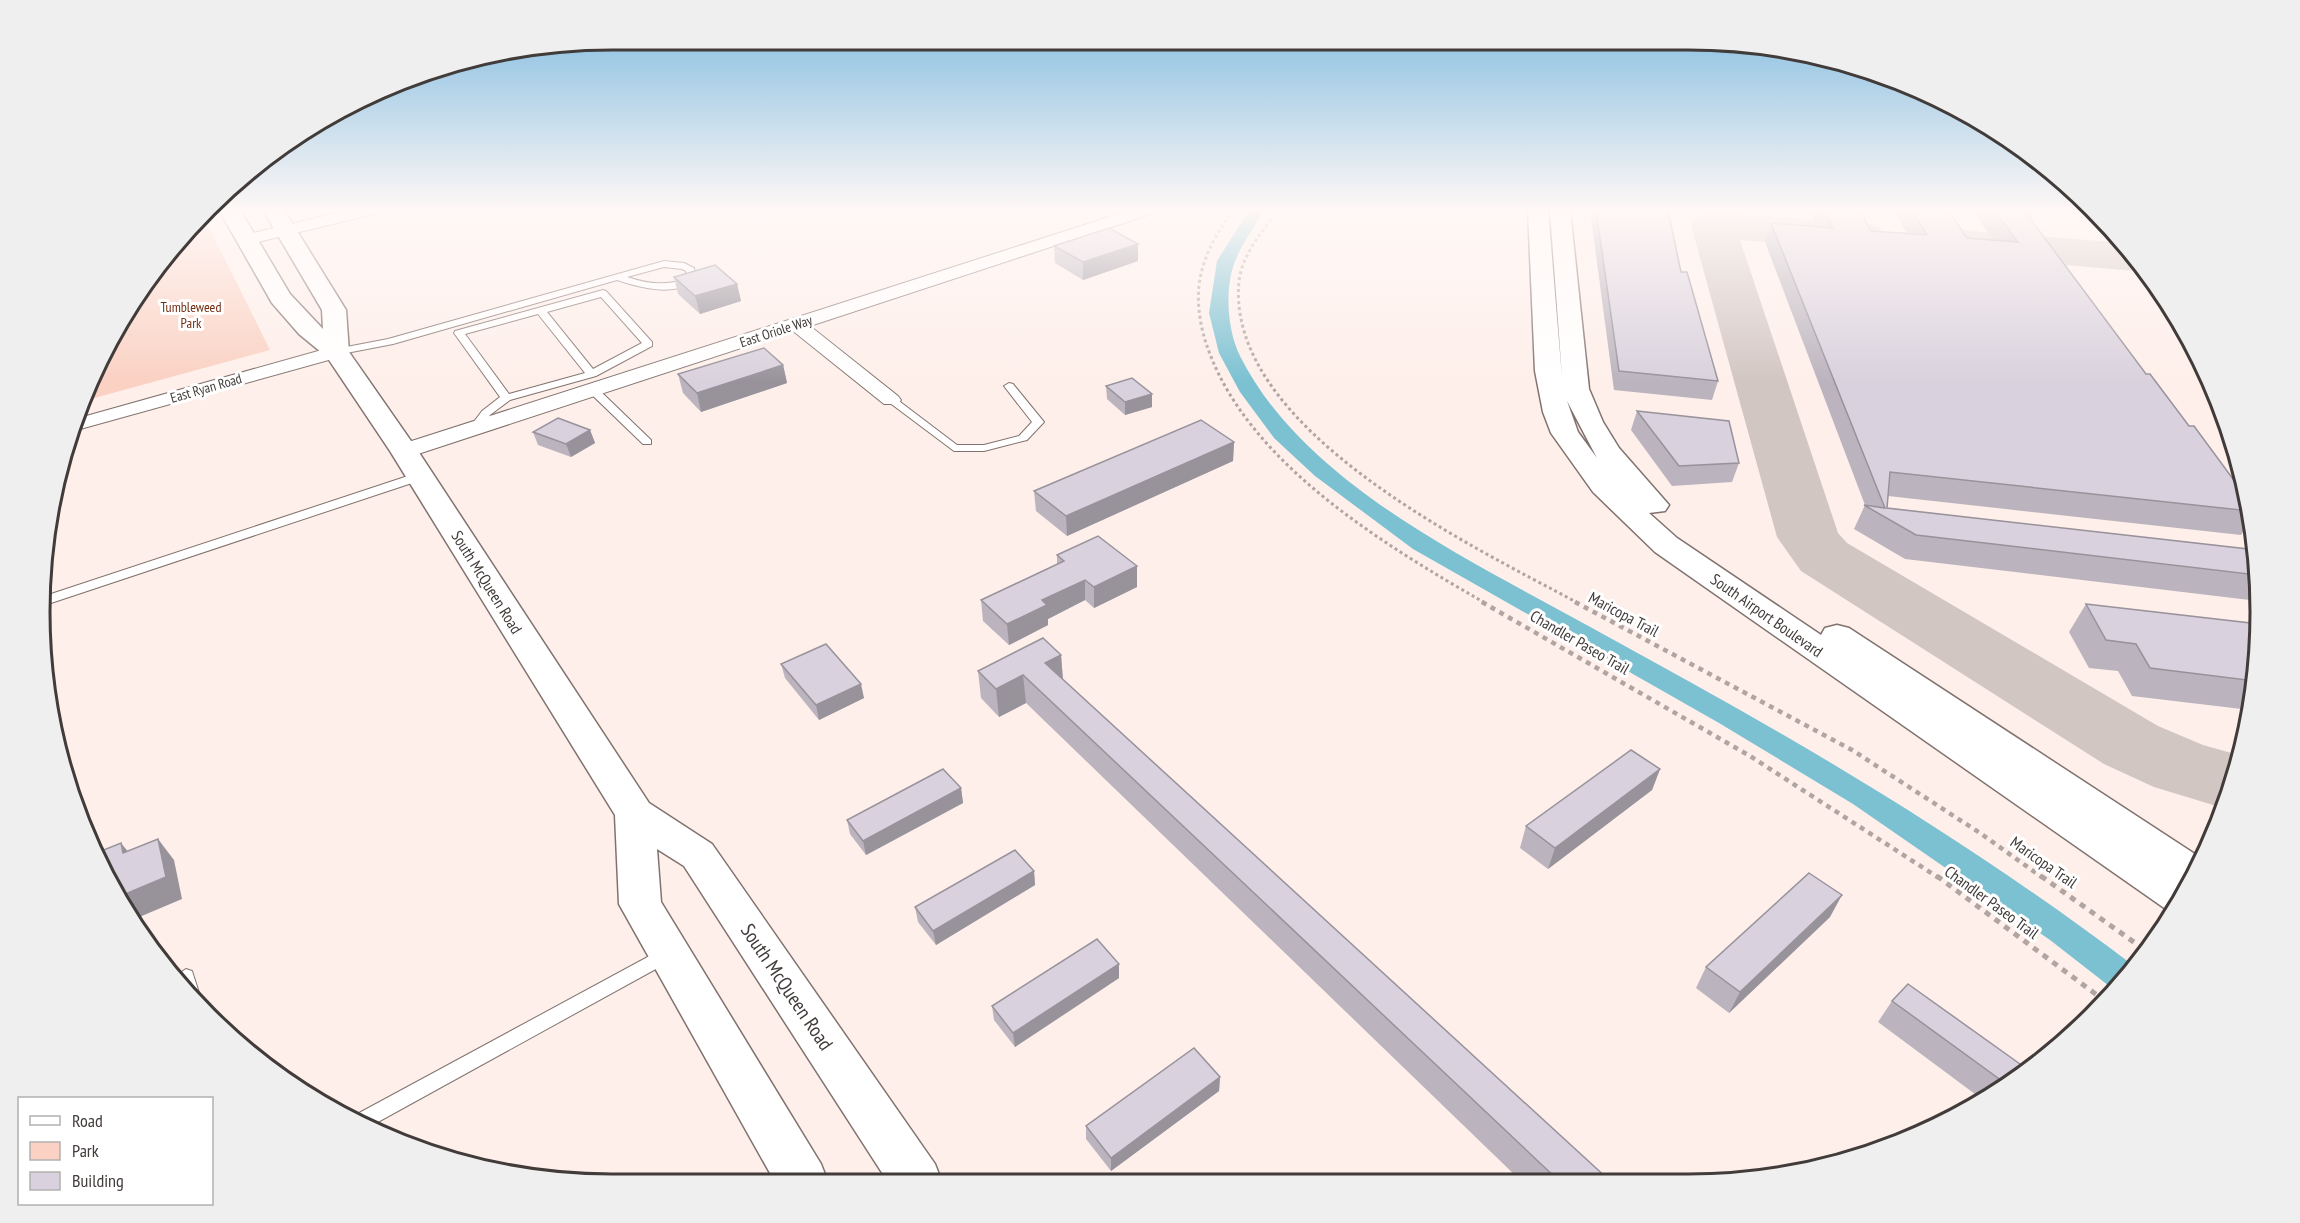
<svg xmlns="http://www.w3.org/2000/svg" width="2300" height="1223" viewBox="0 0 2300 1223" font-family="'PT Sans Narrow',sans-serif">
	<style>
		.green { fill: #fad1c3 }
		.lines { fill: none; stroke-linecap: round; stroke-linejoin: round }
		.canal { fill: #7bc1d2; fill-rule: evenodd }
		.taxiway { fill: #d2c6c2; fill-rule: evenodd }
		.service-casing { stroke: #80726e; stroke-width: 2 }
		.minor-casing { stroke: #80726e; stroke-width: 2 }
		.tertiary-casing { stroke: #80726e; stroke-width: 3 }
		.secondary-casing { stroke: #80726e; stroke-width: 3 }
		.path-far2 { stroke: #b0a5a1; stroke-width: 3; stroke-dasharray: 3 3; stroke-linecap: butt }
		.path-far1 { stroke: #b0a5a1; stroke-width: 4.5; stroke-dasharray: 5 5; stroke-linecap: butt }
		.path { stroke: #b0a5a1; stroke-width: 5; stroke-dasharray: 6 6; stroke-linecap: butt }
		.service { fill: #fff; fill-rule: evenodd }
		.minor { fill: #fff; fill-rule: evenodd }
		.tertiary { fill: #fff; fill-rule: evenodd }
		.secondary { fill: #fff; fill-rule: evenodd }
		.wall { fill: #bbb4be }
		.shaded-wall { fill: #98929b }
		.building { fill: #d9d1dd; stroke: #98929b; stroke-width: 1.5 }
		.labels { text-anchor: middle; stroke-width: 6; stroke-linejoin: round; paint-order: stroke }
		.far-park-label { font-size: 14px; fill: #732e13; stroke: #fff }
		.far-street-label { font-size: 14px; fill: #413b39; stroke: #fff }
		.street-label { font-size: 16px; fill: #413b39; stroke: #fff }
		.near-street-label { font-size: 20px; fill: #413b39; stroke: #fff }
		.rim { fill: none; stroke: #413b39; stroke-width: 3 }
	</style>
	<rect width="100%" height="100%" fill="#feefea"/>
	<path class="green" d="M 205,219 L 270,350 L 87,400 L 135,294 Z"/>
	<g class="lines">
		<path class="canal" d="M 1249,210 L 1265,210 C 1255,226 1243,242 1236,259 C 1224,286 1227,330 1240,356 C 1296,468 1431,540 1537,598 C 1605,635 1673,672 1740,710 C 1876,787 2009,871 2134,966 L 2119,989 L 2113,989 L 2050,940 L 1853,804 L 1719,723 L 1413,549 L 1315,476 L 1274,438 L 1240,392 L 1219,353 L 1209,313 L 1217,261 Z"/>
		<g class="taxiway">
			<path d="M 1713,212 L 1863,223 L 1879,227 L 1885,236 L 1879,245 L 1863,249 L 1740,240 L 1838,533 L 1847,543 L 2158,726 L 2203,745 L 2242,756 L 2223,808 L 2154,787 L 2104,764 L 1801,571 L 1777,537 L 1691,225 L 1698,216 Z"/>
			<path d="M 1961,230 L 2125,243 L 2144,268 L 2135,271 L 1961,256 L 1945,252 L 1939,243 L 1945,234 Z"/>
		</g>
		<defs>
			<g id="service">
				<path d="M 664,261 L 684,263 L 694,268 L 696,280 C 674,297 641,288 617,280 L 393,344 L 336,355 L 331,352 L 336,349 L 388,339 ZM 664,267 L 682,269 L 686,271 L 686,279 C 666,286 648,284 627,277 Z"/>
				<path d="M 603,290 L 606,291 L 652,342 L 652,346 L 596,376 L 510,400 L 490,415 L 480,429 L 472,429 L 470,427 L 482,411 L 500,397 L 454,333 L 455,331 ZM 601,297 L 642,343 L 593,369 L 547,312 ZM 538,314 L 585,373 L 509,394 L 465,334 Z"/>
				<path d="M 1009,383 L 1013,384 L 1044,422 L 1027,440 L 984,451 L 954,451 L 886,400 L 887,398 L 895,398 L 957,445 L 984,445 L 1019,436 L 1032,422 L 1004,386 Z"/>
				<path d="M 593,387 L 597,388 L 651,440 L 651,444 L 643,444 L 589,392 L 588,390 Z"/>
				<path d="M 420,472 L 426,476 L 424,479 L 45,605 L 45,596 Z"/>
				<path d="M 668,946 L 674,949 L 677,954 L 674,959 L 367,1128 L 348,1119 Z"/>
				<path d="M 186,969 L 192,971 L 201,999 L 198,1005 L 181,989 L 174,977 Z"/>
			</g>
			<g id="minor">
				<path d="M 350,210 L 380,210 L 378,213 L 246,245 L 238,240 L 240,236 Z"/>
				<path d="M 1131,210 L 1156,210 L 1154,213 L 810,326 L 898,396 L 901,400 L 898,404 L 884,404 L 793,331 L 412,456 L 396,456 L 393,451 L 396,446 Z"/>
				<path d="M 336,346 L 346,352 L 343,356 L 73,431 L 79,418 Z"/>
			</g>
			<path id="tertiary" d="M 1528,210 L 1548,210 L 1562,377 L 1550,210 L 1570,210 L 1589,389 L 1603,422 L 1619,448 L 1669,505 L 1665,511 L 1649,513 L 1677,538 L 1821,635 L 1825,628 L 1837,625 L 1849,628 L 2204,860 L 2170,912 L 1655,552 L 1593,492 L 1551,433 L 1543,412 L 1535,371 ZM 1567,401 L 1597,458 L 1578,432 Z"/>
			<path id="secondary" d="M 219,210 L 240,210 L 290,294 L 323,329 L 322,310 L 263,210 L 284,210 L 346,310 L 349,352 L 418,451 L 649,803 L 712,844 L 935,1164 L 942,1182 L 888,1182 L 684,866 L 657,849 L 661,902 L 821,1164 L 828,1182 L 775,1182 L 619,904 L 615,815 L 390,451 L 327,357 L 299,334 L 272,303 Z"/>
		</defs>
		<use href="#service" class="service-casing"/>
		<use href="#minor" class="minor-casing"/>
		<use href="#tertiary" class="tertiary-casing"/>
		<use href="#secondary" class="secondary-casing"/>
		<g class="path-far2">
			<path d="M 1233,210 C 1220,229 1208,247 1202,270 C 1195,294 1199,323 1207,346 C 1247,463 1383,544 1485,603"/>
			<path d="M 1278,210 C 1263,230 1242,255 1239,281 C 1225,428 1470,545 1578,603"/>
		</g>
		<g class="path-far1">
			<path d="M 1482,602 L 1750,756 L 1939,878"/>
			<path d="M 1575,602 L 1852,750 L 1980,833 L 2043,878"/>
		</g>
		<g class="path">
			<path d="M 1937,876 L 2105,1001"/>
			<path d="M 2041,876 L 2145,950"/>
		</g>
		<use href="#service" class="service"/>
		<use href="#minor" class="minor"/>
		<use href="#tertiary" class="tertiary"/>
		<use href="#secondary" class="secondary"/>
	</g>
	<g class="wall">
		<path d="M 1590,210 L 1668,210 L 1681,272 L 1718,381 L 1712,400 L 1614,390 Z"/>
		<path d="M 1733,210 L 1764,210 L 1763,213 Z"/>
		<path d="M 1809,210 L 1860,210 L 1871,231 L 1907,233 L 1893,210 L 1948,210 L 1967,238 L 1993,240 L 1972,210 L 2030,210 L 2032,214 L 2030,219 L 2146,374 L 2247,498 L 2252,519 L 2241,535 L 1888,496 L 1887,508 L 2257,550 L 2258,601 L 1905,559 L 1854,529 L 1865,505 L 1765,242 L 1771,223 L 1816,226 Z"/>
		<path d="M 1054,246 L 1138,261 L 1083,280 L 1055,263 Z"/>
		<path d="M 674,277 L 737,284 L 741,301 L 700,314 L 678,294 Z"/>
		<path d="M 783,365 L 787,383 L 701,412 L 683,393 L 678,374 Z"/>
		<path d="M 1106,386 L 1152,394 L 1152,407 L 1125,415 L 1107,399 Z"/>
		<path d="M 1637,411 L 1739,463 L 1732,482 L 1672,486 L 1631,430 Z"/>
		<path d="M 590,430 L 595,443 L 571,457 L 538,445 L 533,432 Z"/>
		<path d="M 1234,442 L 1233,461 L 1067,536 L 1036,511 L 1034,491 Z"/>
		<path d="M 1057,555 L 1137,587 L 1094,608 L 1085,600 L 1048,619 L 1048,625 L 1009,645 L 983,621 L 981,600 L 1057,564 Z"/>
		<path d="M 2086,604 L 2260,649 L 2250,710 L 2132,696 L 2118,671 L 2089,668 L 2069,632 Z"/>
		<path d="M 1061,655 L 1063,679 L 1609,1180 L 1520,1180 L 1026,703 L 999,717 L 981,698 L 978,671 Z"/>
		<path d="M 781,664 L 864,698 L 819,720 L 785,678 Z"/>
		<path d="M 1660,769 L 1652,790 L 1548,869 L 1520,848 L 1526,826 Z"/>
		<path d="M 961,788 L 963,803 L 866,855 L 850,834 L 847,820 Z"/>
		<path d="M 1034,871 L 1035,885 L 936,945 L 918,922 L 915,907 Z"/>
		<path d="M 1830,917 L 1729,1013 L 1696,988 L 1706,967 Z"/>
		<path d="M 1119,964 L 1119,978 L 1015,1047 L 994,1020 L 992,1006 Z"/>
		<path d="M 1892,1001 L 2027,1069 L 2007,1087 L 1983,1100 L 1878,1022 Z"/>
		<path d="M 1220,1077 L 1219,1091 L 1111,1171 L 1086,1139 L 1086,1126 Z"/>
	</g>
	<g class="shaded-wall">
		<path d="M 1138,244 L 1138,261 L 1083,280 L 1083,262 Z"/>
		<path d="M 737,284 L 741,301 L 700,314 L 695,296 Z"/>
		<path d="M 783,365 L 787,383 L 701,412 L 697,393 Z"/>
		<path d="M 1152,394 L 1152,407 L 1125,415 L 1125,402 Z"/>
		<path d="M 590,430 L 595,443 L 571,457 L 566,444 Z"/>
		<path d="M 1234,442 L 1233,461 L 1067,536 L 1066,516 Z"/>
		<path d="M 1137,566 L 1137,587 L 1094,608 L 1094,587 Z"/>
		<path d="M 1085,580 L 1085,600 L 1048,619 L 1048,625 L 1009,645 L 1007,624 L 1042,600 Z"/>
		<path d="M 1061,655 L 1063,682 L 1045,663 Z"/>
		<path d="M 1023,675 L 1026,703 L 999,717 L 996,689 Z"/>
		<path d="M 861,684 L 864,698 L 819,720 L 816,705 Z"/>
		<path d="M 1660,769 L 1652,790 L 1548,869 L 1555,848 Z"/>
		<path d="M 961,788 L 963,803 L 866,855 L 863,841 Z"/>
		<path d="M 158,839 L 174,860 L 182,899 L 137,918 L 123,895 Z"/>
		<path d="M 121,843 L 138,864 L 123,853 Z"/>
		<path d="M 1034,871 L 1035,885 L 936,945 L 933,931 Z"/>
		<path d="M 1842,895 L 1830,917 L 1729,1013 L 1740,992 Z"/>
		<path d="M 1119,964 L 1119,978 L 1015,1047 L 1013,1033 Z"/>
		<path d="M 1220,1077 L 1219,1091 L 1111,1171 L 1111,1158 Z"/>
	</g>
	<g class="building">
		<path d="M 1596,210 L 1668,210 L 1681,272 L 1687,272 L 1718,381 L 1619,371 Z"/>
		<path d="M 1824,210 L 1860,210 L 1871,231 L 1927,235 L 1912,210 L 1948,210 L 1967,238 L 2018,242 L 1994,210 L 2030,210 L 2032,214 L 2026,213 L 2146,374 L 2150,374 L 2189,426 L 2194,426 L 2247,498 L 2250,511 L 1890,472 L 1887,508 L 2257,550 L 2257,575 L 1916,535 L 1864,505 L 1885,508 L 1771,223 L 1833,228 Z"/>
		<path d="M 1109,228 L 1138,244 L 1083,262 L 1054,246 Z"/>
		<path d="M 715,265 L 737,284 L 695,296 L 674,277 Z"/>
		<path d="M 764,348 L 783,365 L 697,393 L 678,374 Z"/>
		<path d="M 1132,378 L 1152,394 L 1125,402 L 1106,386 Z"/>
		<path d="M 1637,411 L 1729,421 L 1739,463 L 1679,466 Z"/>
		<path d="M 558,418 L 590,430 L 566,444 L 533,432 Z"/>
		<path d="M 1201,420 L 1234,442 L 1066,516 L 1034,491 Z"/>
		<path d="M 1098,536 L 1137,566 L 1094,587 L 1085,580 L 1042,600 L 1047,605 L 1007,624 L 981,600 L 1064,561 L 1057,555 Z"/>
		<path d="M 2086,604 L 2259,624 L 2260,649 L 2255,681 L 2150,668 L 2136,644 L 2106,640 Z"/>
		<path d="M 1043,638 L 1061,655 L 1045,663 L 1609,1180 L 1558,1180 L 1023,675 L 996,689 L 978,671 Z"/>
		<path d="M 826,644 L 861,684 L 816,705 L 781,664 Z"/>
		<path d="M 1631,750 L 1660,769 L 1555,848 L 1526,826 Z"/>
		<path d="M 943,769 L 961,788 L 863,841 L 847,820 Z"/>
		<path d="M 158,839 L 166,877 L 123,895 L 96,853 L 121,843 L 123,853 Z"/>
		<path d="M 1015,850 L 1034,871 L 933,931 L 915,907 Z"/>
		<path d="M 1809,873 L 1842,895 L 1740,992 L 1706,967 Z"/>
		<path d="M 1097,939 L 1119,964 L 1013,1033 L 992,1006 Z"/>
		<path d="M 1908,984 L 2027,1069 L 2009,1086 L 1892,1001 Z"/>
		<path d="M 1194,1048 L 1220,1077 L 1111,1158 L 1086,1126 Z"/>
	</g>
	<linearGradient id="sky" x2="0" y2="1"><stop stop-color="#7cb9df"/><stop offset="0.55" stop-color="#fff8f6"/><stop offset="1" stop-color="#fff8f6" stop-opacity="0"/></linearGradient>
	<rect width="2300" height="382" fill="url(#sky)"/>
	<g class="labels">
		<g class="far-park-label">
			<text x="191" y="312">Tumbleweed<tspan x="191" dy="16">Park</tspan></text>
		</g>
		<g class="far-street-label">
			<text transform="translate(776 331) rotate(-18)" y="5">East Oriole Way</text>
			<text transform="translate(206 388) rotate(-16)" y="5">East Ryan Road</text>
		</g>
		<g class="street-label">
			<text transform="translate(487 582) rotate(58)" y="6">South McQueen Road</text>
			<text transform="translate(1624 614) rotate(28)" y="6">Maricopa Trail</text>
			<text transform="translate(1767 615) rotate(35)" y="6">South Airport Boulevard</text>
			<text transform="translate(1580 642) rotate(30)" y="6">Chandler Paseo Trail</text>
			<text transform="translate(2044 862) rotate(35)" y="6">Maricopa Trail</text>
			<text transform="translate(1992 902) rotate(36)" y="6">Chandler Paseo Trail</text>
		</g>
		<g class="near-street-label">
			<text transform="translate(787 987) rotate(56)" y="7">South McQueen Road</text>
		</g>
	</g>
	<path d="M0 0H2300V1223H0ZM612 50H1688A562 562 0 0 1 2250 612V612A562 562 0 0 1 1688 1174H612A562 562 0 0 1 50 612V612A562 562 0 0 1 612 50Z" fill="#f0efef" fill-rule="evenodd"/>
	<path class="rim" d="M612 50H1688A562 562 0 0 1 2250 612V612A562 562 0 0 1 1688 1174H612A562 562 0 0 1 50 612V612A562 562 0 0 1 612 50Z"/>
	<rect x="18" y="1097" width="195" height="108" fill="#ffffff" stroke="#b3b1b0" stroke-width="1.5"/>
	<rect x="30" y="1116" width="30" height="9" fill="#ffffff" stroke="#b3b1b0" stroke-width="1.5"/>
	<text x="72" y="1127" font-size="18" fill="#413b39">Road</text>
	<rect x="30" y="1142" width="30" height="18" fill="#fad1c3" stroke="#b3b1b0" stroke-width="1.5"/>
	<text x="72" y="1157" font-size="18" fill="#413b39">Park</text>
	<rect x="30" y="1172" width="30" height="18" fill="#d9d1dd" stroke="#b3b1b0" stroke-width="1.5"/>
	<text x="72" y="1187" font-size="18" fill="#413b39">Building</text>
</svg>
